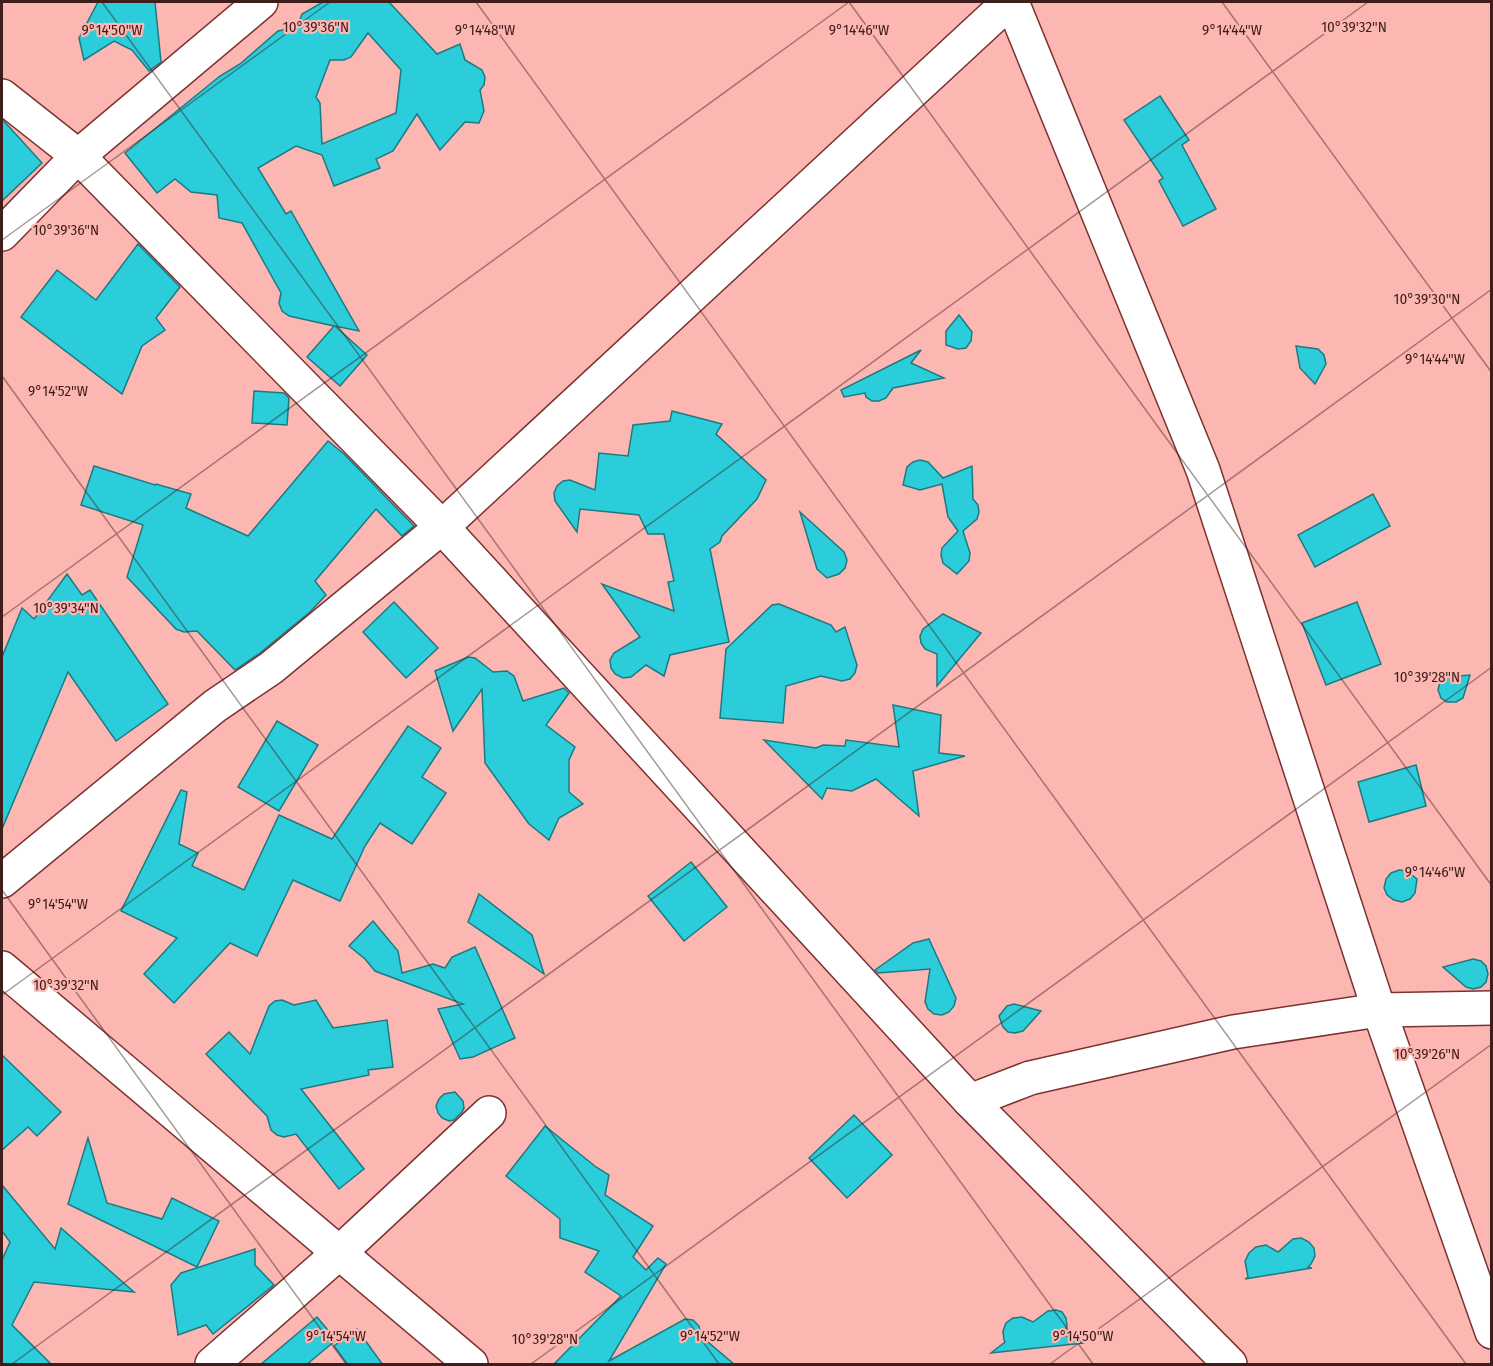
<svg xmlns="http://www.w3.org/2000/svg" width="1493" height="1366" viewBox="0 0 1493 1366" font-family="'Fira Sans Condensed',sans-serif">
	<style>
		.building { fill: #2bcddb; stroke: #1e7981; stroke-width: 1.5; fill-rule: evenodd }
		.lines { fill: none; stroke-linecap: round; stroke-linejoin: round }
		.minor-casing { stroke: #7b3230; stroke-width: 36 }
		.highway-casing { stroke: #7b3230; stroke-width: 36 }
		.minor { stroke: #fff; stroke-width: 33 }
		.highway { stroke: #fff; stroke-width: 33 }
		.ticks { fill: none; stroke: #3e1d1b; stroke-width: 1.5; stroke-opacity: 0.45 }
		.ticks-label { font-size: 15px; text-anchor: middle; fill: #3e1d1b; stroke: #fdb7b2; stroke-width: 4.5; stroke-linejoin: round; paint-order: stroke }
	</style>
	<rect width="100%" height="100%" fill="#fdb7b2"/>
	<g class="building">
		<path d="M 98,2 L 155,2 L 161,62 L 149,71 L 132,50 L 114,41 L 84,60 L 79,38 Z"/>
		<path d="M 323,2 L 389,2 L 437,54 L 460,44 L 465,60 L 482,70 L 485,77 L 484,85 L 480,90 L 484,111 L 479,123 L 465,122 L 440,150 L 417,114 L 393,151 L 376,159 L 380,168 L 334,186 L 322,155 L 296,146 L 258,168 L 286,214 L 291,211 L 359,331 L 335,326 L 367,355 L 340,386 L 307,357 L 334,326 L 289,316 L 282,311 L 279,303 L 281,293 L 242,223 L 219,218 L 217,195 L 191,192 L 175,179 L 157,193 L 125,153 L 220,76 L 240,64 L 278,31 L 297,27 L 302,14 ZM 368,33 L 401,70 L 396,113 L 322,144 L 320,103 L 316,97 L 330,60 L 344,60 L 351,57 Z"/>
		<path d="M 1160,96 L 1189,140 L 1182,145 L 1216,209 L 1183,226 L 1159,181 L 1163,178 L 1124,120 Z"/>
		<path d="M 2,119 L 42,163 L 2,201 Z"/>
		<path d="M 138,244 L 180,287 L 156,318 L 165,330 L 142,346 L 122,394 L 21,317 L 57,270 L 96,300 Z"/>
		<path d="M 959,315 L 972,332 L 971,341 L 966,348 L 958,349 L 946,345 L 946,331 Z"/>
		<path d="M 1296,346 L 1318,349 L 1324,355 L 1326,364 L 1315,384 L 1300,368 Z"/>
		<path d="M 921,350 L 911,363 L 944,378 L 893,388 L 886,398 L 879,401 L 872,401 L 866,397 L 865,393 L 844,397 L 841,390 Z"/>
		<path d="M 254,391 L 284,393 L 289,398 L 287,425 L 252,423 Z"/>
		<path d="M 672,411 L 722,424 L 716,434 L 766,480 L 757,499 L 722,536 L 720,542 L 710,549 L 729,642 L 670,655 L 664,676 L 646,665 L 631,677 L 623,678 L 615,674 L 611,668 L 610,660 L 614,653 L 640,637 L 602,584 L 674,611 L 668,582 L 674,581 L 664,534 L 648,534 L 639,515 L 580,509 L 577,532 L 555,501 L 554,493 L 557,486 L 563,481 L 570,480 L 595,490 L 599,453 L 628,456 L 633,425 L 670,421 Z"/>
		<path d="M 328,441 L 344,454 L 414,526 L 402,536 L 376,509 L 315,581 L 326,595 L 310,612 L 260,653 L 235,670 L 197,631 L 184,632 L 176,629 L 127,577 L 143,525 L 81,505 L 94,466 L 155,485 L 156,484 L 191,494 L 186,508 L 248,536 Z"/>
		<path d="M 920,460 L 928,462 L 943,478 L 972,466 L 973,499 L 978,505 L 979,512 L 977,519 L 963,531 L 970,553 L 969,561 L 957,574 L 943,563 L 941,555 L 942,548 L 958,531 L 948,517 L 942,484 L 920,490 L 903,485 L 907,467 L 913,462 Z"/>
		<path d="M 1373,494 L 1390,526 L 1315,567 L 1298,535 Z"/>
		<path d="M 800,512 L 844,552 L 847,560 L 845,568 L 839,574 L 827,578 L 817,569 Z"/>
		<path d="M 67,574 L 82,595 L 90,590 L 168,704 L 116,741 L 68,672 L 2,829 L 2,657 L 22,608 L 34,619 Z"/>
		<path d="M 394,602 L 438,648 L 406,678 L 363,632 Z"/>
		<path d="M 1357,602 L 1381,664 L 1326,685 L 1302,623 Z"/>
		<path d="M 779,604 L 831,625 L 836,632 L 845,627 L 857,665 L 855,673 L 850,679 L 842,681 L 821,676 L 786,686 L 783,723 L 720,718 L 726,649 L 772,605 Z"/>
		<path d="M 943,614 L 981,633 L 937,686 L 937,654 L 925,649 L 921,643 L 920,636 L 923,629 Z"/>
		<path d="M 468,657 L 475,658 L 493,672 L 507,671 L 514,676 L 523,701 L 564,688 L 569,693 L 546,725 L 575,747 L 569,760 L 569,792 L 583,804 L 559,818 L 549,840 L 529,824 L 485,763 L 482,689 L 453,731 L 435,671 Z"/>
		<path d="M 1470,675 L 1463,698 L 1456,702 L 1447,702 L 1441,698 L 1438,690 L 1440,682 L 1447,677 Z"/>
		<path d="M 893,705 L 941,715 L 939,753 L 965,756 L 913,771 L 919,816 L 876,779 L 852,791 L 827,788 L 822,799 L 764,740 L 816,748 L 823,745 L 845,746 L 846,740 L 899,747 Z"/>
		<path d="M 277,721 L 318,745 L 279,811 L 238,787 Z"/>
		<path d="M 408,726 L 441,748 L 422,777 L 446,793 L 412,844 L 380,823 L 365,846 L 340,901 L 293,880 L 257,956 L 230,943 L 174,1003 L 144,974 L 177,938 L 121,911 L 181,790 L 187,792 L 179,844 L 198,853 L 192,866 L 244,890 L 279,815 L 332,839 Z"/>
		<path d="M 1416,765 L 1426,806 L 1369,822 L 1358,782 Z"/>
		<path d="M 691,862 L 727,907 L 684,941 L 648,896 Z"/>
		<path d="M 1399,870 L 1407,871 L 1417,879 L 1415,893 L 1410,899 L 1402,902 L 1394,900 L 1387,895 L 1384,888 L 1386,879 L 1391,873 Z"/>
		<path d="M 479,894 L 532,935 L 544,974 L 468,922 Z"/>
		<path d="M 373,921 L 398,951 L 402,973 L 433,964 L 445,968 L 452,957 L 475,947 L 515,1038 L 473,1057 L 460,1059 L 438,1009 L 463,1004 L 375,971 L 365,959 L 349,946 Z"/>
		<path d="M 929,939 L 956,998 L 954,1006 L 949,1012 L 942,1015 L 934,1014 L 928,1009 L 925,1002 L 930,969 L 878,973 L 875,970 L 913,943 Z"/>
		<path d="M 1473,959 L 1481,961 L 1486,966 L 1488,974 L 1486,982 L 1481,987 L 1473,989 L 1466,987 L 1443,967 Z"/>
		<path d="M 282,1000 L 294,1005 L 316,1000 L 333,1028 L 387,1020 L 393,1067 L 368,1070 L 369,1075 L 301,1089 L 364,1169 L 339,1189 L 296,1134 L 284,1137 L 277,1135 L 271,1130 L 267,1116 L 206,1054 L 229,1032 L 250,1054 L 269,1006 L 275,1001 Z"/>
		<path d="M 1014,1004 L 1041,1011 L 1023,1031 L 1015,1033 L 1008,1032 L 1003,1027 L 999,1016 L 1007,1006 Z"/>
		<path d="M 2,1055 L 61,1112 L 37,1136 L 28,1127 L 2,1150 Z"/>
		<path d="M 455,1092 L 463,1101 L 464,1108 L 462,1112 L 454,1120 L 449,1121 L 442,1118 L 438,1113 L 436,1106 L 439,1099 L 444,1094 Z"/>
		<path d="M 854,1115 L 892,1155 L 847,1198 L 809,1158 Z"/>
		<path d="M 545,1126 L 596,1167 L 609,1175 L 605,1195 L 653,1226 L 633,1257 L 646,1270 L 658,1258 L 666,1264 L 609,1361 L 685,1319 L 693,1320 L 699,1326 L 701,1336 L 735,1365 L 553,1365 L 621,1296 L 585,1272 L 599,1251 L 560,1238 L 560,1219 L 506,1176 Z"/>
		<path d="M 88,1138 L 107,1203 L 162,1219 L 172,1198 L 219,1221 L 197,1267 L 68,1204 Z"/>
		<path d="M 2,1185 L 55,1249 L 61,1228 L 134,1292 L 34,1282 L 12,1325 L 52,1365 L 2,1365 L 2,1260 L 10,1242 L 2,1231 Z"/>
		<path d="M 1301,1238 L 1309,1242 L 1314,1248 L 1315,1256 L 1311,1264 L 1308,1267 L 1312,1268 L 1245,1279 L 1248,1277 L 1245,1261 L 1249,1253 L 1256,1247 L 1266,1245 L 1278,1252 L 1293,1239 Z"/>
		<path d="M 255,1249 L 255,1265 L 274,1285 L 213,1334 L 206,1325 L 178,1335 L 171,1285 L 181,1273 Z"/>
		<path d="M 1056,1310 L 1062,1312 L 1066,1318 L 1067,1326 L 1064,1335 L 1084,1343 L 991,1353 L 1005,1342 L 1004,1340 L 1003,1331 L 1006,1323 L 1013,1318 L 1022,1317 L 1033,1322 L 1048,1311 Z"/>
		<path d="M 317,1317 L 336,1340 L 306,1365 L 260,1365 Z"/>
		<path d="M 357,1329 L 383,1365 L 348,1365 L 334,1346 Z"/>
	</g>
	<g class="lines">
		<defs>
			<g id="minor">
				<path d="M 1012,2 L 1203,470 L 1379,1010 L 1492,1332"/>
				<path d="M 2,96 L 78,156 L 442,527 L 970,1101 L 1230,1364"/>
				<path d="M 2,234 L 78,156 L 261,2"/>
				<path d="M 2,881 L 215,706 L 271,668 L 442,527 L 1009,2"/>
				<path d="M 970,1101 L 1030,1078 L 1233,1032 L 1379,1010 L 1492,1008"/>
				<path d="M 212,1364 L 339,1253 L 489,1113"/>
			</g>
			<path id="highway" d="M 2,968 L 471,1364"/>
		</defs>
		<use href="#minor" class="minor-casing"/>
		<use href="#highway" class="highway-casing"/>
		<use href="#minor" class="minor"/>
		<use href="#highway" class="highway"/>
	</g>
	<path class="ticks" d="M 102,2 L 1093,1364M 476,2 L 1466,1364M 849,2 L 1492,886M 1222,2 L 1492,373M 2,240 L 330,2M 2,376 L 719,1364M 2,617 L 849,2M 2,890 L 346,1364M 2,995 L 1368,2M 12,1364 L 1492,289M 531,1364 L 1492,667M 1050,1364 L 1492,1044"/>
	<g class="ticks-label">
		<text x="316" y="32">10°39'36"N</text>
		<text x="1354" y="32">10°39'32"N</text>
		<text x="112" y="35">9°14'50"W</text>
		<text x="485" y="35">9°14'48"W</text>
		<text x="859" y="35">9°14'46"W</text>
		<text x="1232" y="35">9°14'44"W</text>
		<text x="66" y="235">10°39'36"N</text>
		<text x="1427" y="304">10°39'30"N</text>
		<text x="1435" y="364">9°14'44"W</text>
		<text x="58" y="396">9°14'52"W</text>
		<text x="66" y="613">10°39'34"N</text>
		<text x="1427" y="682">10°39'28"N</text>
		<text x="1435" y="877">9°14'46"W</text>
		<text x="58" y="909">9°14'54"W</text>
		<text x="66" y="990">10°39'32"N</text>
		<text x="1427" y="1059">10°39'26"N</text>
		<text x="336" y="1341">9°14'54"W</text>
		<text x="710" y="1341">9°14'52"W</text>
		<text x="1083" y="1341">9°14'50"W</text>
		<text x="545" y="1344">10°39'28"N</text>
	</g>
	<rect width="1493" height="1366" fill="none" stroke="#3e1d1b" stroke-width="6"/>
</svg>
